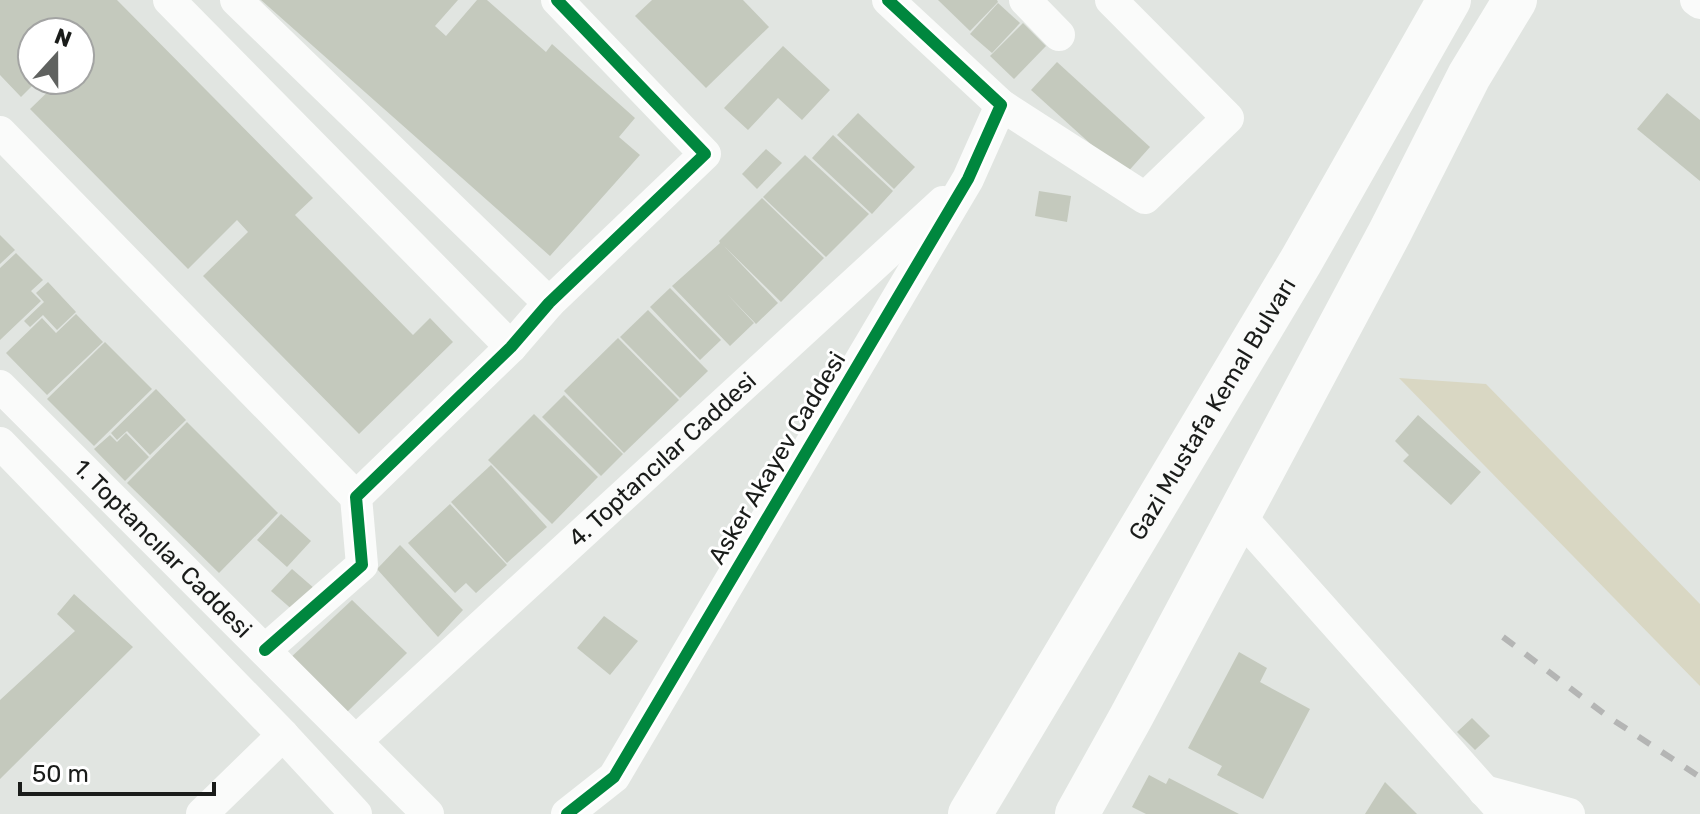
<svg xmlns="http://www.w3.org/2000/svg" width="1700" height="814" viewBox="0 0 1700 814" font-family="Rubik,sans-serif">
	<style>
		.green { fill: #d9d7c3 }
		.building { fill: #c4c9bd }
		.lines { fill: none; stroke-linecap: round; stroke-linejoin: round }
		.minor { stroke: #fafbfa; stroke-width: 32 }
		.highway { stroke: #fafbfa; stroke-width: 44 }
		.rail { stroke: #b4b5b4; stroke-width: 6; stroke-dasharray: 14 14; stroke-linecap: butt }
		.cycleway-casing { stroke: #fff; stroke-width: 17 }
		.cycleway { stroke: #00873e; stroke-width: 12 }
		.labels { text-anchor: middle; stroke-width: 6; stroke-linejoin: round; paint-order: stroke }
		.street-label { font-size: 24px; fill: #1a1c1a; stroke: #fff }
	</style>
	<rect width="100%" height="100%" fill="#e1e5e1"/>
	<path class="green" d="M 1399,378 L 1486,384 L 1700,604 L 1700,686 Z"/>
	<g class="building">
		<path d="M 0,0 L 117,0 L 313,198 L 295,215 L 413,335 L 430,318 L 453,342 L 359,434 L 203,276 L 248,232 L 237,220 L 188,269 L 30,109 L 60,80 L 80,80 L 80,60 L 92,48 L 82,37 L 80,39 L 80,32 L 32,32 L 32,80 L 38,80 L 21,97 L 0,75 Z"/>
		<path d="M 261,0 L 458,0 L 435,26 L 446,36 L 477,0 L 487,0 L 546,52 L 552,44 L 635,118 L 619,137 L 640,155 L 550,256 Z"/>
		<path d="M 652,0 L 743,0 L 769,27 L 706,88 L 635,16 Z"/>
		<path d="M 938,0 L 997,0 L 998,2 L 970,31 Z"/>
		<path d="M 998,3 L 1020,23 L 992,53 L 970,34 Z"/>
		<path d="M 1023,23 L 1046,46 L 1014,79 L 990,56 Z"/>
		<path d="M 783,46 L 830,90 L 802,120 L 778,98 L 748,130 L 724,108 Z"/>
		<path d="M 1057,62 L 1150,147 L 1125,175 L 1031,90 Z"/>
		<path d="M 1667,93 L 1700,120 L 1700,181 L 1637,129 Z"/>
		<path d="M 858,113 L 915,167 L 894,189 L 837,135 Z"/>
		<path d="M 833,135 L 893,191 L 872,214 L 812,158 Z"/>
		<path d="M 766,149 L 782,163 L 757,189 L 742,174 Z"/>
		<path d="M 805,155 L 869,214 L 826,257 L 763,197 Z"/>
		<path d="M 1039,191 L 1071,196 L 1067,222 L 1035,216 Z"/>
		<path d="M 762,198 L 824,258 L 781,302 L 724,246 L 778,303 L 756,324 L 727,294 L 754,323 L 730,346 L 672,286 L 720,243 L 719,241 Z"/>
		<path d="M 0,235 L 15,250 L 0,264 Z"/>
		<path d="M 16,253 L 43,280 L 31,291 L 41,301 L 0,340 L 0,268 Z"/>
		<path d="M 48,282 L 76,312 L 57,330 L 43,315 L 30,327 L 24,321 L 44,302 L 36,293 Z"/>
		<path d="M 670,288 L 721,340 L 700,360 L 650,307 Z"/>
		<path d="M 648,310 L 708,371 L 680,398 L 620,337 Z"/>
		<path d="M 76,314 L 103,342 L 47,395 L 6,353 L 42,318 L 56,333 Z"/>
		<path d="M 618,338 L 679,400 L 624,453 L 564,391 Z"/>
		<path d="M 105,342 L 152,389 L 94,446 L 47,399 Z"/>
		<path d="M 156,389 L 186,420 L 150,455 L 127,431 L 117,440 L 111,433 Z"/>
		<path d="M 564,395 L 623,454 L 601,476 L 542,417 Z"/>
		<path d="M 534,414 L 598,477 L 552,524 L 488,460 Z"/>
		<path d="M 1418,415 L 1481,472 L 1451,505 L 1403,461 L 1409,455 L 1395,441 Z"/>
		<path d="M 187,422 L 278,513 L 219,573 L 127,483 Z"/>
		<path d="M 126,433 L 149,457 L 125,481 L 94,449 L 110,435 L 117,442 Z"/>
		<path d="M 491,465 L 547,527 L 507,563 L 451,502 Z"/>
		<path d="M 450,504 L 507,565 L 476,593 L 466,583 L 455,593 L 408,543 Z"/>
		<path d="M 281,514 L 311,541 L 287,567 L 257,540 Z"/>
		<path d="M 400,545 L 463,610 L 438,637 L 377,569 Z"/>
		<path d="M 292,569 L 315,589 L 295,612 L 271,591 Z"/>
		<path d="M 74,594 L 133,647 L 0,779 L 0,700 L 75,631 L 57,614 Z"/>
		<path d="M 352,600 L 407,653 L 345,714 L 287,661 Z"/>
		<path d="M 604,616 L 638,641 L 610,675 L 577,648 Z"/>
		<path d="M 1239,652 L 1267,668 L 1260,682 L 1310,709 L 1263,799 L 1217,775 L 1222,766 L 1188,748 Z"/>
		<path d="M 1472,718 L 1490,736 L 1475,750 L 1457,732 Z"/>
		<path d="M 1149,775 L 1166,784 L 1169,778 L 1239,814 L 1146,814 L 1132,807 Z"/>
		<path d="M 1385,782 L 1417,814 L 1365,814 Z"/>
	</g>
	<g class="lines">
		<g class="minor">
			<path d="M 169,0 L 511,347"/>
			<path d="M 236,0 L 549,303"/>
			<path d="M 888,0 L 1001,105 L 1145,198 L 1228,118 L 1111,0"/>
			<path d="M 1025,0 L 1059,35"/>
			<path d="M 1696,0 L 1700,3"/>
			<path d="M 0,132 L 356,497"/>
			<path id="s1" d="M 0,386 L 428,814"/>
			<path d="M 0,443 L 283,735 L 356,814"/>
			<path d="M 1239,515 L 1505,814"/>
			<path d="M 265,650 L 362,565 L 356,497 L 511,347 L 549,303 L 705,154 L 557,0"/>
			<path id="s2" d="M 356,741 L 943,202"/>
			<path d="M 1484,791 L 1569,814"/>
			<path d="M 202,814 L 283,735"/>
			<path d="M 567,814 L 614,777 L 968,179 L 1001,105"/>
		</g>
		<g class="highway">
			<path id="s3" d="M 970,814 L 1301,261 L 1449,0"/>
			<path d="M 1077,814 L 1131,717 L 1390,232 L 1469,76 L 1515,0"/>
		</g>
		<path class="rail" d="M 1503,637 L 1607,716 L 1700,777"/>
		<defs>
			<g id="cycleway">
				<path d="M 265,650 L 362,565 L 356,497 L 511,347 L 549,303 L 705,154 L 557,0"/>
				<path d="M 567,814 L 614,777 L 968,179 L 1001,105 L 888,0"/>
			</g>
		</defs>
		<use href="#cycleway" class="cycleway-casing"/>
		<use href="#cycleway" class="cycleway"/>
	</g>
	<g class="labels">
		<g class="street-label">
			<text dy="8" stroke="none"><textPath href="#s3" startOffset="472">Gazi Mustafa Kemal Bulvarı</textPath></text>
			<text transform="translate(777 458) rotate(-59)" y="8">Asker Akayev Caddesi</text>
			<text dy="8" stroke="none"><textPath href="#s2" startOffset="416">4. Toptancılar Caddesi</textPath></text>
			<text dy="8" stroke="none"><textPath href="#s1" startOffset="230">1. Toptancılar Caddesi</textPath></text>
		</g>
	</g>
	<g transform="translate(56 56) rotate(21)"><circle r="38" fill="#ffffff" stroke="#a3a4a3" stroke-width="2"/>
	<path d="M0-6L14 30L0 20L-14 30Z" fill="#606260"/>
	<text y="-12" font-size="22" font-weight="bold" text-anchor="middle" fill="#1a1c1a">N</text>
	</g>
	<path d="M20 782v12h194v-12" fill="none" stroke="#1a1c1a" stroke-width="4"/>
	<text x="32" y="782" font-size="24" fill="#1a1c1a" stroke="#ffffff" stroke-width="6" paint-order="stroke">50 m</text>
</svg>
